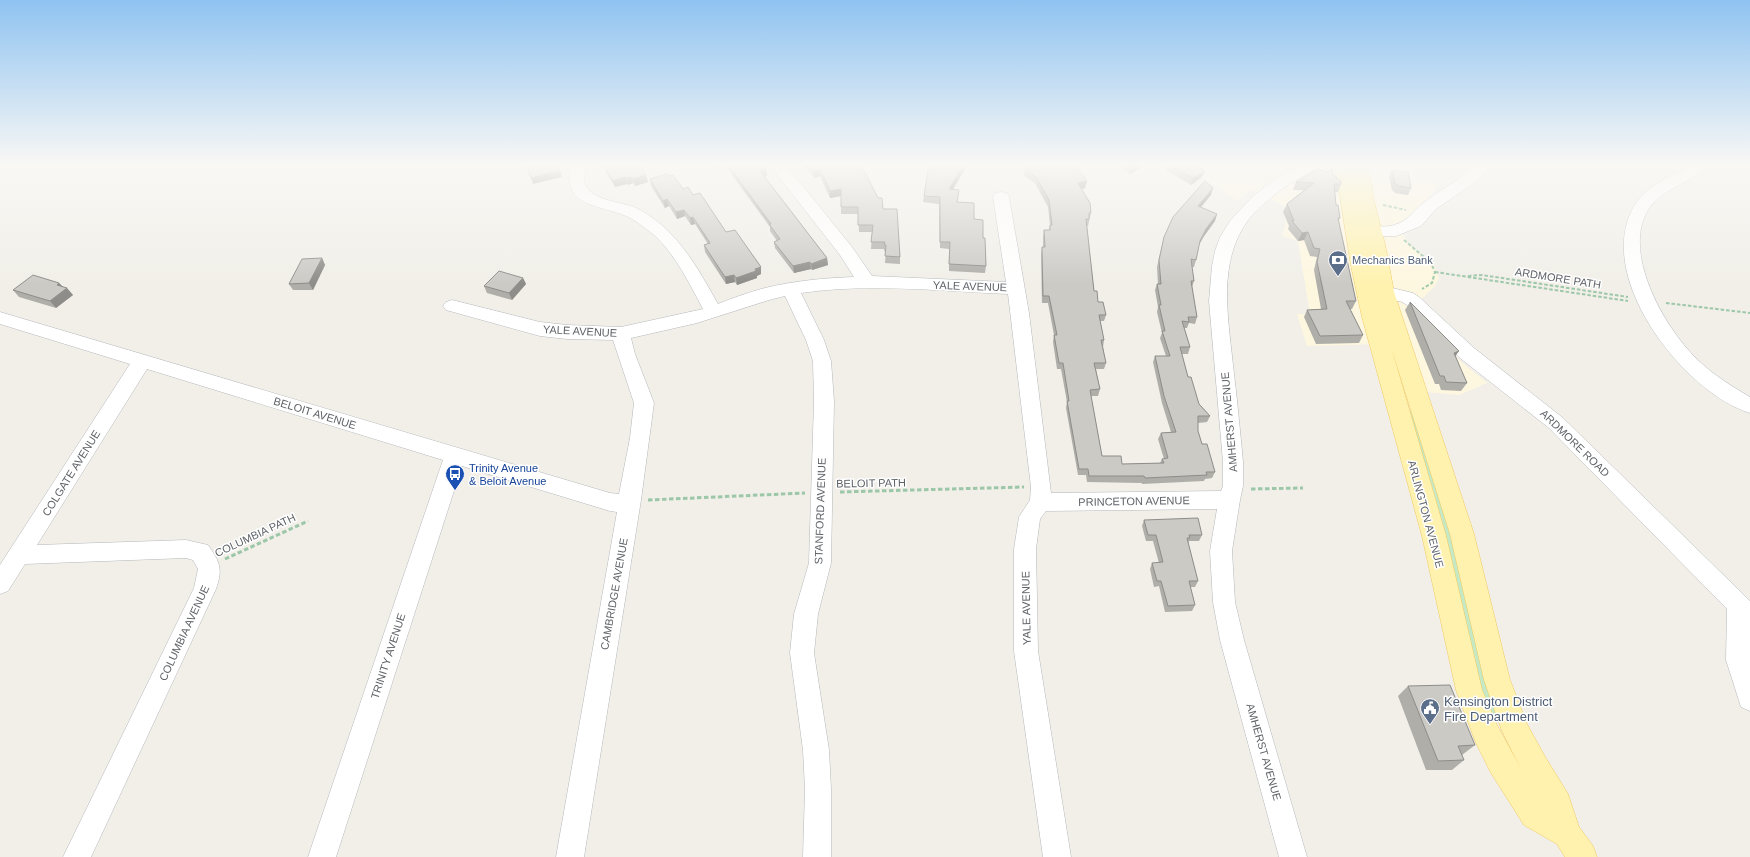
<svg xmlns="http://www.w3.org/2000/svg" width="1750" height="857" viewBox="0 0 1750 857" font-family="Helvetica,sans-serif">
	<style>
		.commercial { fill: #fef7e0 }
		.green { fill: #c5e8c5 }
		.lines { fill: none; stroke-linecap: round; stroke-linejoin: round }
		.minor-casing { stroke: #b5b8bc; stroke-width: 1 }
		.major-casing { stroke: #f2c960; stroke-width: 1 }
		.path-far1 { stroke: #9cc7a9; stroke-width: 2; stroke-dasharray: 3.5 2; stroke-linecap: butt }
		.path { stroke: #9cc7a9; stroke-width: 3; stroke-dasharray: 4.5 2.5; stroke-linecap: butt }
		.minor { fill: #fff; fill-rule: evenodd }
		.major { fill: #fff2af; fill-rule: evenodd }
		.wall { fill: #afaea9 }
		.shaded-wall { fill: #8f8d8a }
		.building { fill: #cccac5; stroke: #8f8d8a }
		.labels { text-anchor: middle; stroke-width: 3; stroke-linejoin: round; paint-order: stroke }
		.service-label { font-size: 11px; fill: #4e5e75; stroke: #fff; text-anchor: start }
		.street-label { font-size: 11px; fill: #5f6368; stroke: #fff }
		.transit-label { font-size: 11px; fill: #164399; stroke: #fff; text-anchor: start }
		.near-service-label { font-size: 13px; fill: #4e5e75; stroke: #fff; text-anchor: start }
	</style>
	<rect width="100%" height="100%" fill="#f1efe8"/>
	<path class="commercial" d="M 1192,164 L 1417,164 L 1411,176 L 1440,184 L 1401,231 L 1408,244 L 1434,264 L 1439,278 L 1435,286 L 1425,296 L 1408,307 L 1449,352 L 1487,383 L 1459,395 L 1402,390 L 1387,344 L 1307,346 L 1297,314 L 1310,314 L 1298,241 L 1282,236 L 1286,223 L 1283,213 L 1288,208 L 1251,189 L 1238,201 L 1206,181 Z"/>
	<path class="green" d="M 1412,410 L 1427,443 L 1499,721 L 1497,722 L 1493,721 L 1476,674 L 1445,533 L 1432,486 L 1408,412 Z"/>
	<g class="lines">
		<defs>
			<g id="minor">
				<path d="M 570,164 L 586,164 C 585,171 582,182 587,188 C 599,203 625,201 640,210 C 678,231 697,267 718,304 C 733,298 749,292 765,288 C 794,281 824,278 854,277 L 840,255 L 769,164 L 785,164 L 852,247 L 872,276 L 1006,282 L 993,197 L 995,193 L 1001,192 L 1007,193 L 1009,197 L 1029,313 L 1051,493 L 1221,491 L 1223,486 L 1223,462 L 1209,301 L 1212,266 L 1215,251 L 1220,237 L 1230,221 L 1252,197 L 1276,178 L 1301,164 L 1321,164 C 1317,170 1298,178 1291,183 C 1276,193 1260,205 1249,219 C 1217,261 1228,316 1233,365 C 1237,398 1240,430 1243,462 L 1243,486 L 1240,500 L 1232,551 L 1235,602 L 1244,640 L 1307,857 L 1279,857 L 1220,640 L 1213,602 L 1210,551 L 1217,509 L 1046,511 L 1040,519 L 1036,549 L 1038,651 L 1071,857 L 1043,857 L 1014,651 L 1014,549 L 1019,517 L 1030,500 L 1031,487 L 1008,294 C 939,291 869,283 801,293 L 824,340 L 831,361 L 834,401 L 831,563 L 818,614 L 814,653 L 829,750 L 831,789 L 831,857 L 803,857 L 805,789 L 803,750 L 790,653 L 794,614 L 809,563 L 814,401 L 813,361 L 806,340 L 785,296 L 769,300 L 697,323 L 631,338 L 635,354 L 654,403 L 641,500 L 584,857 L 556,857 L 617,512 L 610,511 L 462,466 L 336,857 L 308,857 L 443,460 L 147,369 L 37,545 L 186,540 L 208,545 C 220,562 223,569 216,589 L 91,857 L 63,857 L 194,588 L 198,569 L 193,560 L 186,558 L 25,564 L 8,591 L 0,594 L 0,565 L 130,364 L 0,324 L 0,312 L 610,493 L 619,494 L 630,438 L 634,403 L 613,340 L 567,339 L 540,336 L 446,310 L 443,306 L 446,302 L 452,300 L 540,322 L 567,325 L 621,327 L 703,309 C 689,283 676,255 654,235 C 644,227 633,218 621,214 C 590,203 565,206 570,164 Z"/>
				<path d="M 1476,164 L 1492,164 L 1480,179 L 1436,209 L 1421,226 L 1396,236 L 1372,236 L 1366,235 L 1364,231 L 1366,227 C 1375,225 1385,228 1394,225 C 1409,221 1414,209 1426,201 C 1442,188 1462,180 1476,164 Z"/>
				<path d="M 1691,164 L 1707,164 C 1692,185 1663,186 1648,210 C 1621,255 1667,332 1700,362 C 1715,376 1733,387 1750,397 L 1750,413 C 1685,393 1598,282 1631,212 C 1637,198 1652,185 1665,179 C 1674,174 1684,171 1691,164 Z"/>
				<path d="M 1384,286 L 1413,293 L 1419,297 L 1474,348 L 1563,418 L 1750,601 L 1750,711 L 1741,707 L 1726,660 L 1727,609 L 1549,428 L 1460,358 L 1407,305 L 1402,302 L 1378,296 L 1375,292 L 1378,288 Z"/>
			</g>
			<path id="major" d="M 1335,164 L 1368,164 L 1374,201 L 1385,244 L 1394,292 L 1474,534 L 1510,680 L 1527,724 L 1544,755 L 1568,794 L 1579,827 L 1593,846 L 1597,857 L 1565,857 L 1557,844 L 1524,825 L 1491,773 L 1476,743 L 1456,690 L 1422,536 L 1362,317 L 1351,266 ZM 1391,347 L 1450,534 L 1484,680 L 1502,731 L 1520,767 L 1497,725 L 1482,690 L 1446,536 Z"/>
		</defs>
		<use href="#minor" class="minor-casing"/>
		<use href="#major" class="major-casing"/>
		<g class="path-far1">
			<path d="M 1383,205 L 1406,210"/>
			<path d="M 1404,240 L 1431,263 L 1435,272 L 1432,283 L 1422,289"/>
			<path d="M 1435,272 L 1628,301"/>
			<path d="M 1468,276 L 1482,275 L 1628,297"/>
			<path d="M 1666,303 L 1750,313"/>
		</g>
		<g class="path">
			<path d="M 1251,489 L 1303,488"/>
			<path d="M 840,492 L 1024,487"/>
			<path d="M 648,500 L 805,493"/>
			<path d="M 225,559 L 308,521"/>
		</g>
		<use href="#minor" class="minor"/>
		<use href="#major" class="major"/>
	</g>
	<g class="wall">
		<path d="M 605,164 L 638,165 L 646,175 L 648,182 L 635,186 L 633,183 L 628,185 L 627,184 L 615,187 L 606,173 L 604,166 L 605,166 Z"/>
		<path d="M 709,164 L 762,164 L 766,169 L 767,176 L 765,177 L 827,258 L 828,265 L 812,270 L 811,269 L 794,273 L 775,248 L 774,242 L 777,241 L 770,231 L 770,227 L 724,164 L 712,168 Z"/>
		<path d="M 802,164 L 859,164 L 883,209 L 900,257 L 900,264 L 885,263 L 886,251 L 884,251 L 884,249 L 871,249 L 872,232 L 859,232 L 858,214 L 841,214 L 841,196 L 830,198 L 820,176 L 815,178 Z"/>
		<path d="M 932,164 L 955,166 L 954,164 L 968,164 L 953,189 L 957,202 L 974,219 L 983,238 L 986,266 L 985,273 L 949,271 L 949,249 L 940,248 L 939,204 L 923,202 L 924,196 Z"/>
		<path d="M 1114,164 L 1144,164 L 1143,166 L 1130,174 Z"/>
		<path d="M 1168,164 L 1202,177 L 1191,185 L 1166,170 Z"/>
		<path d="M 1025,169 L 1087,181 L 1085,188 L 1082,189 L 1091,213 L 1088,226 L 1087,226 L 1094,291 L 1098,302 L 1106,315 L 1104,321 L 1100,321 L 1104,340 L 1103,347 L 1106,363 L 1104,369 L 1096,369 L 1100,389 L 1098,396 L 1091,396 L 1102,456 L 1122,464 L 1160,463 L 1162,459 L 1164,459 L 1158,439 L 1161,433 L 1171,432 L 1162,403 L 1153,362 L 1155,356 L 1166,356 L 1160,338 L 1162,333 L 1157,312 L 1158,307 L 1155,290 L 1157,284 L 1158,284 L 1157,267 L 1164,237 L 1211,195 L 1201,207 L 1217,214 L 1215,221 L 1204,236 L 1199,245 L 1196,260 L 1194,267 L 1192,267 L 1194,281 L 1192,287 L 1197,317 L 1195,324 L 1189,323 L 1187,328 L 1184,328 L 1190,347 L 1188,354 L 1182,354 L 1188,377 L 1199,404 L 1210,416 L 1207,422 L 1198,423 L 1198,431 L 1202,444 L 1215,472 L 1212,478 L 1205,479 L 1204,481 L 1142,484 L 1142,483 L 1087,482 L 1086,475 L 1078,475 L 1066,408 L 1067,402 L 1061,369 L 1057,369 L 1053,342 L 1054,335 L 1048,303 L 1042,303 L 1041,254 L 1042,247 L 1043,247 L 1043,237 L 1044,230 L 1049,230 L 1050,225 L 1048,207 L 1035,183 L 1024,176 Z"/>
		<path d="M 1392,170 L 1411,188 L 1408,195 L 1395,193 L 1392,190 L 1389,177 Z"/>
		<path d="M 1333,175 L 1341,184 L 1338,192 L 1335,192 L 1336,205 L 1340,218 L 1338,221 L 1356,301 L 1352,309 L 1350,309 L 1363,335 L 1359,343 L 1316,344 L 1304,317 L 1307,310 L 1321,309 L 1314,270 L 1317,257 L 1310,256 L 1304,240 L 1298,241 L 1288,229 L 1289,226 L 1283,212 L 1287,204 L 1304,190 L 1293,190 L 1296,182 Z"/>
		<path d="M 668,176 L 683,189 L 693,195 L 726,232 L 761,267 L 761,274 L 757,276 L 757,278 L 737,285 L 735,282 L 726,284 L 705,252 L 704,245 L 708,244 L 695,224 L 691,225 L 685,216 L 677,219 L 669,206 L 665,208 L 651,186 L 650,179 Z"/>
		<path d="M 322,258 L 325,265 L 313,290 L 293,290 L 289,284 Z"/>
		<path d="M 523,278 L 526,284 L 512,300 L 487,293 L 484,286 Z"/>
		<path d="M 59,283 L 63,287 L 73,295 L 56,308 L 19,297 L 13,290 Z"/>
		<path d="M 1410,302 L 1455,357 L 1467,383 L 1461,391 L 1441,390 L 1439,384 L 1435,384 L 1405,310 Z"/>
		<path d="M 1144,520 L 1202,535 L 1199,541 L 1189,541 L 1188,543 L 1198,581 L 1195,587 L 1190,587 L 1195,605 L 1192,611 L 1165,612 L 1159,586 L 1154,587 L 1150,569 L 1152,563 L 1159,563 L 1153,541 L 1146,541 L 1142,526 Z"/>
		<path d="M 1408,686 L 1475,745 L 1462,755 L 1464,760 L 1452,770 L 1426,770 L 1398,696 Z"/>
	</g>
	<g class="shaded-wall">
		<path d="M 712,164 L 724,164 L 712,168 Z"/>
		<path d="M 964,164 L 968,164 L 949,196 L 949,189 Z"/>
		<path d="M 1137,164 L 1144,164 L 1143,166 L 1130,174 L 1132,167 Z"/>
		<path d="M 766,169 L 767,176 L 761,178 L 760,171 Z"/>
		<path d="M 820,169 L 820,176 L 815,178 L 814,171 Z"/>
		<path d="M 560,170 L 562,177 L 533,184 L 531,178 Z"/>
		<path d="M 1205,171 L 1202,177 L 1191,185 L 1193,178 Z"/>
		<path d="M 646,175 L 648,182 L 635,186 L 633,179 Z"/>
		<path d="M 625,177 L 627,184 L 615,187 L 613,181 Z"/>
		<path d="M 632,177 L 633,183 L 628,185 L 626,178 Z"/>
		<path d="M 1087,181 L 1085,188 L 1077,190 L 1078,183 Z"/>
		<path d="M 1213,188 L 1211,195 L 1196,213 L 1198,206 Z"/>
		<path d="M 841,189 L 841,196 L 830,198 L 830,191 Z"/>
		<path d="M 667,199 L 669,206 L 665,208 L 663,201 Z"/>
		<path d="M 684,210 L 685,216 L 677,219 L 676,212 Z"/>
		<path d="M 1217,214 L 1215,221 L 1204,236 L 1197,248 L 1200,241 L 1206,229 Z"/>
		<path d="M 693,217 L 695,224 L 691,225 L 690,218 Z"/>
		<path d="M 1308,232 L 1304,240 L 1298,241 L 1302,233 Z"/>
		<path d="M 322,258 L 325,265 L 313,290 L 309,283 Z"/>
		<path d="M 827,258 L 828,265 L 812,270 L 811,264 Z"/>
		<path d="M 810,262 L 811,269 L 794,273 L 793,266 Z"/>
		<path d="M 761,267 L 761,274 L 757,276 L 757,278 L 737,285 L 736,278 Z"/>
		<path d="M 734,275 L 735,282 L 726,284 L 725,277 Z"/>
		<path d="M 523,278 L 526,284 L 512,300 L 509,293 Z"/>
		<path d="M 59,283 L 65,289 L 67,288 L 73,295 L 56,308 L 50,301 L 57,285 Z"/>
		<path d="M 1459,351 L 1454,358 L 1454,353 Z"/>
	</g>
	<g class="building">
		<path d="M 526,164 L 557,164 L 560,170 L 531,178 Z"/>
		<path d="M 605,164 L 637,164 L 638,165 L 640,165 L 646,175 L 633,179 L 632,177 L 626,178 L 625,177 L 613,181 L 604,166 L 606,165 Z"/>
		<path d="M 727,164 L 762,164 L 766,169 L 760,171 L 827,258 L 811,264 L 810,262 L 793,266 L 774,242 L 780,239 L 769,224 L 771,224 Z"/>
		<path d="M 808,164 L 859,164 L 862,167 L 878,198 L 882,198 L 883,209 L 897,209 L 900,257 L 885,256 L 886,245 L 884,245 L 885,242 L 871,242 L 873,225 L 858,225 L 858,207 L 841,207 L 841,189 L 830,191 L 820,169 L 814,171 Z"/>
		<path d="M 929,164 L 946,164 L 961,167 L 959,164 L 964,164 L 949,189 L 959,190 L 957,202 L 974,203 L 974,219 L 983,220 L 983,238 L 985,238 L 986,266 L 949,264 L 950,242 L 940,242 L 940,197 L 924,196 Z"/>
		<path d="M 1036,164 L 1071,164 L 1076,167 L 1087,181 L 1078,183 L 1090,203 L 1091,213 L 1089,213 L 1089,219 L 1086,219 L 1094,291 L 1097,291 L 1098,302 L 1103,302 L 1106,315 L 1099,315 L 1104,340 L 1101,340 L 1106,363 L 1094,363 L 1100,389 L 1090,390 L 1102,456 L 1121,456 L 1122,464 L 1164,463 L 1162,459 L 1168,458 L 1161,433 L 1176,432 L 1164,396 L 1155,356 L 1170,356 L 1162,331 L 1165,331 L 1159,305 L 1161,305 L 1157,284 L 1161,284 L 1159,260 L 1164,237 L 1173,217 L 1205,181 L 1213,188 L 1198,206 L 1217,214 L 1206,229 L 1200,241 L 1196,260 L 1191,259 L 1194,281 L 1191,281 L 1197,317 L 1188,317 L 1189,322 L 1182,321 L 1190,347 L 1180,347 L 1188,377 L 1191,377 L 1199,404 L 1210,416 L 1198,416 L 1198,431 L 1202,444 L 1207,444 L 1215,472 L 1206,472 L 1207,475 L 1145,478 L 1144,476 L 1089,476 L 1088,469 L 1079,469 L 1067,401 L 1069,401 L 1063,363 L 1059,363 L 1054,335 L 1057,335 L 1049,296 L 1043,296 L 1042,247 L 1045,247 L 1044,230 L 1050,230 L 1050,225 L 1052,225 L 1049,200 L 1036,177 L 1025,169 Z"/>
		<path d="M 1127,164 L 1137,164 L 1132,167 Z"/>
		<path d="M 1168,164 L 1193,164 L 1205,171 L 1193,178 Z"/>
		<path d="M 1332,168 L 1333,175 L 1341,181 L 1341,184 L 1334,184 L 1336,205 L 1338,205 L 1340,218 L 1338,218 L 1356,301 L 1346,301 L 1363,335 L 1320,336 L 1307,310 L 1327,309 L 1317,262 L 1320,249 L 1314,248 L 1308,232 L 1302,233 L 1292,221 L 1294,221 L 1287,204 L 1314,183 L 1296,182 L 1317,169 L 1328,172 Z"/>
		<path d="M 1392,170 L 1408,172 L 1411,188 L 1399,186 L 1395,183 Z"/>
		<path d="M 667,174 L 668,176 L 673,175 L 683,189 L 688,187 L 693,195 L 700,193 L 726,232 L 735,230 L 761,267 L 755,269 L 756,271 L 736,278 L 734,275 L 725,277 L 704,245 L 710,243 L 693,217 L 690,218 L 684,210 L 676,212 L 667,199 L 663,201 L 650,179 Z"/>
		<path d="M 322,258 L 309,283 L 289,284 L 302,259 Z"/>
		<path d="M 499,271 L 523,278 L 509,293 L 484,286 Z"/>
		<path d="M 33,275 L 59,283 L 57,285 L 67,288 L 50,301 L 13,290 Z"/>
		<path d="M 1410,302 L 1459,351 L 1454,353 L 1467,383 L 1446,382 L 1444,376 L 1440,376 Z"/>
		<path d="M 1198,518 L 1202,535 L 1189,535 L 1190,538 L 1187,538 L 1198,581 L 1189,581 L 1195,605 L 1168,606 L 1161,581 L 1157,581 L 1152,563 L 1163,562 L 1156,535 L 1148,535 L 1144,520 Z"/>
		<path d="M 1450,685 L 1475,745 L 1458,746 L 1464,760 L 1438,761 L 1408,686 Z"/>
	</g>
	<linearGradient id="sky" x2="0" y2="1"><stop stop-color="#8fc3f1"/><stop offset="0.58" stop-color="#f9f8f5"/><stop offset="1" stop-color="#f9f8f5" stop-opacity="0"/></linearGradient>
	<rect width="1750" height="284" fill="url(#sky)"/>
	<defs>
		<symbol id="bank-pin" viewBox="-11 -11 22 30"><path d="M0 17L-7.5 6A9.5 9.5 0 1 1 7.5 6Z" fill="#5c6f8a" stroke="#fff"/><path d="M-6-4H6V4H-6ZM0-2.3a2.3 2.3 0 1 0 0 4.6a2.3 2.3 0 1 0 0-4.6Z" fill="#fff"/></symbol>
		<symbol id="bus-pin" viewBox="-11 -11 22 30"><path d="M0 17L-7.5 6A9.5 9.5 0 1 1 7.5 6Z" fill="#1a4fb4" stroke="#fff"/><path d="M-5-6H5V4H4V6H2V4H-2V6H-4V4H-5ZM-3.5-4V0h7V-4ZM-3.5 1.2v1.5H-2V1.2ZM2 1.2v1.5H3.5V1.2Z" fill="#fff"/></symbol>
		<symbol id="civic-pin" viewBox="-11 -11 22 30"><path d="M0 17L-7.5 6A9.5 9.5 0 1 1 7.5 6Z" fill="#5c6f8a" stroke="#fff"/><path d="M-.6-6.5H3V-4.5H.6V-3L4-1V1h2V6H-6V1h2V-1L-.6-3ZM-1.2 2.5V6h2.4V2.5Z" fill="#fff"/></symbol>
	</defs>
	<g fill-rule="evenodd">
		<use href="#bank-pin" x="1327" y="249" width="22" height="30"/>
		<use href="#bus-pin" x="444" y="463" width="22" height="30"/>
		<use href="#civic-pin" x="1419" y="697" width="22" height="30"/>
	</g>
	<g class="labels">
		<g class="service-label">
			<text x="1352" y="264">Mechanics Bank</text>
		</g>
		<g class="street-label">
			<text transform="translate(1558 278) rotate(9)" y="4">ARDMORE PATH</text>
			<text transform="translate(970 286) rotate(2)" y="4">YALE AVENUE</text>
			<text transform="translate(580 331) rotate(3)" y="4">YALE AVENUE</text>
			<text transform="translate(315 413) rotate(17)" y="4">BELOIT AVENUE</text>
			<text transform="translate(1229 422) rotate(-95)" y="4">AMHERST AVENUE</text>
			<text transform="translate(1575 443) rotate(44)" y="4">ARDMORE ROAD</text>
			<text transform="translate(71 473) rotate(-58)" y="4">COLGATE AVENUE</text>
			<text transform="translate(871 483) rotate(-1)" y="4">BELOIT PATH</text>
			<text transform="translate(1134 501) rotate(-1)" y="4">PRINCETON AVENUE</text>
			<text transform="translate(820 511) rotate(-88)" y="4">STANFORD AVENUE</text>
			<text transform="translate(1426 514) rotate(75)" y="4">ARLINGTON AVENUE</text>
			<text transform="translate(255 535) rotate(-25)" y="4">COLUMBIA PATH</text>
			<text transform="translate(614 594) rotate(-80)" y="4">CAMBRIDGE AVENUE</text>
			<text transform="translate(1026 608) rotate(-91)" y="4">YALE AVENUE</text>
			<text transform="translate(184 633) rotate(-65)" y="4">COLUMBIA AVENUE</text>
			<text transform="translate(388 656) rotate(-72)" y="4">TRINITY AVENUE</text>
			<text transform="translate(1264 752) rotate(74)" y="4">AMHERST AVENUE</text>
		</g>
		<g class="transit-label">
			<text x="469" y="472">Trinity Avenue<tspan x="469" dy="13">&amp; Beloit Avenue</tspan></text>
		</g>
		<g class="near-service-label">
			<text x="1444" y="706">Kensington District<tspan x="1444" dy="15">Fire Department</tspan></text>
		</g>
	</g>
</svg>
